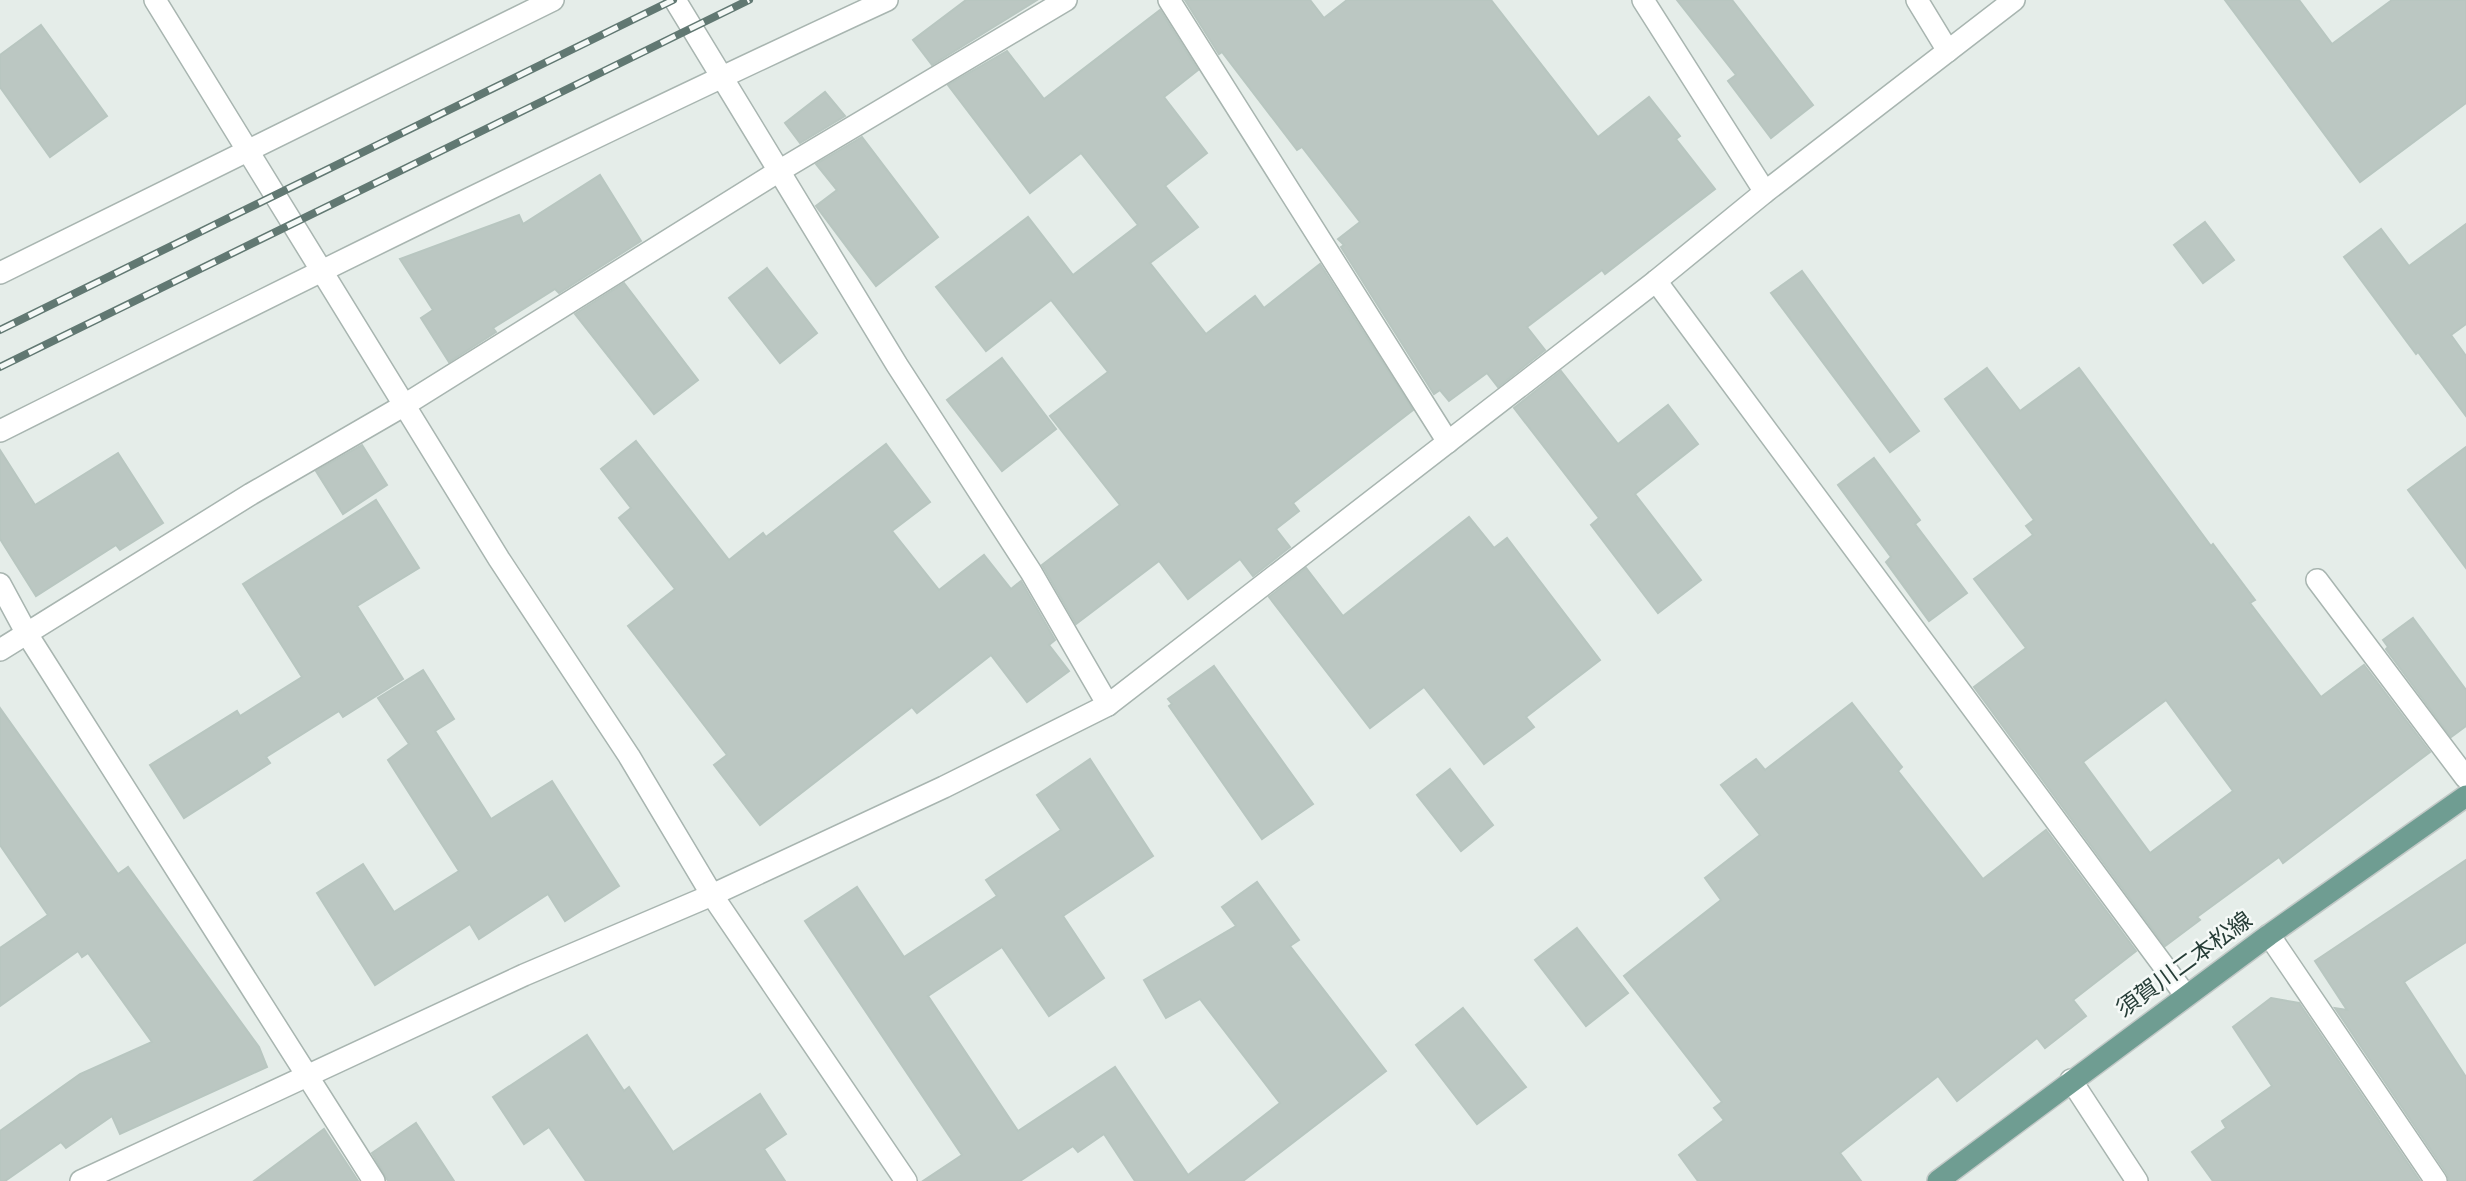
<svg xmlns="http://www.w3.org/2000/svg" width="2466" height="1181" viewBox="0 0 2466 1181" font-family="'Archivo Narrow','Noto Sans JP',sans-serif">
	<style>
		.building { fill: #bbc7c2; stroke: #b8c6c0; stroke-width: 2; fill-rule: evenodd }
		.lines { fill: none; stroke-linecap: round; stroke-linejoin: round }
		.minor-casing { stroke: #a8b5b0; stroke-width: 24 }
		.major-casing { stroke: #c2c9c7; stroke-width: 24 }
		.minor { stroke: #fff; stroke-width: 21 }
		.major { stroke: #6f9d92; stroke-width: 21 }
		.rail-casing { stroke: #617872; stroke-width: 8 }
		.rail { stroke: #f5f9f7; stroke-width: 5; stroke-dasharray: 16; stroke-linecap: butt }
		.labels { text-anchor: middle; stroke-width: 5; stroke-linejoin: round; paint-order: stroke }
		.street-label { font-size: 23px; fill: #263d37; stroke: #f5f9f7 }
	</style>
	<rect width="100%" height="100%" fill="#e5ede9"/>
	<g class="building">
		<path d="M 966,0 L 1037,0 L 932,65 L 913,40 Z"/>
		<path d="M 1185,0 L 1310,0 L 1324,18 L 1347,0 L 1491,0 L 1598,137 L 1649,97 L 1680,136 L 1676,139 L 1715,189 L 1605,274 L 1602,270 L 1527,327 L 1545,350 L 1498,387 L 1487,373 L 1449,401 L 1440,390 L 1434,394 L 1341,247 L 1344,245 L 1338,239 L 1360,222 L 1302,147 L 1297,150 L 1222,52 L 1219,54 Z"/>
		<path d="M 1677,0 L 1732,0 L 1813,105 L 1771,138 L 1728,81 L 1736,75 Z"/>
		<path d="M 2225,0 L 2299,0 L 2332,44 L 2392,0 L 2466,0 L 2466,103 L 2360,182 Z"/>
		<path d="M 1160,10 L 1198,70 L 1164,97 L 1207,153 L 1165,186 L 1198,227 L 1150,263 L 1206,334 L 1255,296 L 1264,308 L 1320,264 L 1413,410 L 1293,503 L 1299,511 L 1276,529 L 1290,547 L 1253,576 L 1240,559 L 1188,599 L 1159,561 L 1076,624 L 1042,565 L 1120,505 L 1050,416 L 1108,372 L 1051,300 L 986,351 L 936,287 L 1028,217 L 1073,275 L 1138,225 L 1081,153 L 1030,193 L 948,85 L 1007,51 L 1044,99 Z"/>
		<path d="M 41,25 L 107,116 L 50,157 L 0,87 L 0,55 Z"/>
		<path d="M 825,92 L 845,116 L 800,143 L 785,123 Z"/>
		<path d="M 862,137 L 938,237 L 876,286 L 816,206 L 837,190 L 816,164 Z"/>
		<path d="M 600,175 L 641,241 L 559,293 L 555,289 L 493,328 L 496,332 L 449,362 L 421,318 L 433,310 L 400,259 L 519,215 L 523,224 Z"/>
		<path d="M 2205,222 L 2234,260 L 2203,283 L 2174,245 Z"/>
		<path d="M 2466,224 L 2466,324 L 2451,335 L 2466,356 L 2466,416 L 2418,352 L 2416,354 L 2344,257 L 2381,229 L 2409,266 Z"/>
		<path d="M 767,268 L 817,333 L 780,363 L 729,298 Z"/>
		<path d="M 1802,271 L 1919,431 L 1890,452 L 1771,293 Z"/>
		<path d="M 624,283 L 698,380 L 654,414 L 575,314 Z"/>
		<path d="M 1002,358 L 1056,429 L 1002,471 L 947,400 Z"/>
		<path d="M 1987,368 L 2020,411 L 2079,368 L 2211,546 L 2213,544 L 2255,600 L 2250,603 L 2321,697 L 2364,665 L 2430,752 L 2283,863 L 2279,857 L 2197,917 L 2200,920 L 2165,946 L 1974,687 L 2026,648 L 1974,579 L 2033,535 L 2026,526 L 2034,520 L 1945,399 ZM 2166,700 L 2233,791 L 2150,853 L 2083,762 Z"/>
		<path d="M 1561,371 L 1618,444 L 1668,405 L 1698,444 L 1635,494 L 1701,580 L 1658,613 L 1591,525 L 1599,518 L 1514,408 Z"/>
		<path d="M 636,441 L 729,560 L 763,533 L 766,537 L 886,444 L 930,502 L 892,531 L 939,590 L 984,555 L 1011,589 L 1021,581 L 1055,640 L 1049,645 L 1069,671 L 1027,702 L 991,655 L 917,713 L 912,707 L 760,825 L 714,765 L 727,755 L 628,626 L 675,589 L 619,518 L 631,508 L 601,469 Z"/>
		<path d="M 362,445 L 387,485 L 343,514 L 316,471 Z"/>
		<path d="M 2466,447 L 2466,568 L 2408,490 Z"/>
		<path d="M 0,450 L 35,505 L 118,453 L 163,523 L 120,550 L 116,545 L 36,596 L 0,539 Z"/>
		<path d="M 1874,458 L 1920,520 L 1915,524 L 1967,593 L 1929,621 L 1886,562 L 1891,557 L 1838,485 Z"/>
		<path d="M 376,500 L 419,568 L 357,606 L 403,679 L 343,717 L 339,711 L 266,757 L 270,763 L 184,818 L 150,765 L 237,711 L 240,716 L 302,677 L 243,584 Z"/>
		<path d="M 1469,517 L 1494,548 L 1507,538 L 1600,660 L 1526,717 L 1534,727 L 1484,764 L 1424,687 L 1370,728 L 1269,597 L 1306,568 L 1343,616 Z"/>
		<path d="M 2413,618 L 2466,690 L 2466,726 L 2451,737 L 2386,649 L 2388,647 L 2383,640 Z"/>
		<path d="M 1214,666 L 1313,804 L 1262,839 L 1169,706 L 1172,704 L 1168,699 Z"/>
		<path d="M 423,670 L 454,719 L 435,731 L 491,819 L 552,781 L 619,886 L 565,921 L 548,894 L 479,939 L 470,924 L 375,985 L 317,893 L 363,864 L 394,912 L 459,871 L 388,760 L 409,744 L 378,698 Z"/>
		<path d="M 1852,703 L 1902,767 L 1898,771 L 1983,879 L 2046,830 L 2136,951 L 2073,1000 L 2086,1016 L 2045,1048 L 2037,1038 L 1957,1101 L 1938,1076 L 1840,1153 L 1861,1181 L 1698,1181 L 1679,1155 L 1724,1120 L 1714,1108 L 1722,1102 L 1624,976 L 1721,900 L 1705,878 L 1760,835 L 1721,785 L 1756,759 L 1765,770 Z"/>
		<path d="M 0,708 L 118,874 L 128,867 L 259,1047 L 267,1067 L 120,1134 L 112,1116 L 66,1148 L 61,1142 L 5,1181 L 0,1181 L 0,1131 L 80,1074 L 152,1042 L 88,953 L 82,957 L 78,951 L 0,1006 L 0,948 L 48,915 L 0,845 Z"/>
		<path d="M 1090,759 L 1153,856 L 1063,916 L 1104,978 L 1049,1016 L 1002,947 L 928,996 L 1018,1131 L 1115,1067 L 1188,1175 L 1280,1103 L 1200,999 L 1166,1018 L 1144,980 L 1236,926 L 1222,907 L 1257,882 L 1299,940 L 1290,946 L 1386,1071 L 1243,1181 L 1135,1181 L 1104,1134 L 1078,1152 L 1073,1146 L 1020,1181 L 923,1181 L 962,1155 L 805,921 L 857,887 L 904,957 L 997,896 L 986,880 L 1061,830 L 1037,795 Z"/>
		<path d="M 1450,769 L 1493,825 L 1461,851 L 1417,795 Z"/>
		<path d="M 2466,860 L 2466,942 L 2404,982 L 2466,1077 L 2466,1181 L 2449,1181 L 2447,1174 L 2335,1008 L 2347,1010 L 2315,961 Z"/>
		<path d="M 1577,928 L 1628,993 L 1586,1026 L 1535,960 Z"/>
		<path d="M 2271,998 L 2299,1003 L 2420,1181 L 2213,1181 L 2192,1152 L 2226,1128 L 2222,1121 L 2272,1086 L 2233,1027 Z"/>
		<path d="M 1463,1008 L 1526,1087 L 1477,1124 L 1416,1045 Z"/>
		<path d="M 587,1035 L 624,1091 L 629,1087 L 673,1152 L 760,1094 L 786,1134 L 764,1149 L 785,1181 L 586,1181 L 549,1127 L 524,1144 L 493,1097 Z"/>
		<path d="M 416,1123 L 454,1181 L 388,1181 L 372,1153 Z"/>
		<path d="M 324,1129 L 358,1181 L 254,1181 Z"/>
	</g>
	<g class="lines">
		<defs>
			<g id="minor">
				<path d="M 155,0 L 499,559 L 629,756 L 712,895 L 906,1181"/>
				<path d="M 675,0 L 897,365 L 1031,572 L 1108,705"/>
				<path d="M 1169,0 L 1448,442"/>
				<path d="M 1643,0 L 1765,192"/>
				<path d="M 1917,0 L 1948,51"/>
				<path d="M 0,273 L 553,0"/>
				<path d="M 1656,281 L 2186,996"/>
				<path d="M 0,431 C 294,284 588,138 887,0"/>
				<path d="M 2317,580 L 2466,778"/>
				<path d="M 0,584 L 27,634 L 374,1181"/>
				<path d="M 0,650 L 251,494 L 403,406 L 779,171 L 1066,0"/>
				<path d="M 2269,935 L 2436,1181"/>
				<path d="M 2071,1080 L 2137,1181"/>
				<path d="M 81,1181 L 524,975 L 712,895 L 944,787 L 1108,705 L 1656,281 L 1765,192 L 2014,0"/>
			</g>
			<path id="major" d="M 1938,1181 L 2269,935 L 2466,796"/>
		</defs>
		<use href="#minor" class="minor-casing"/>
		<use href="#major" class="major-casing"/>
		<use href="#minor" class="minor"/>
		<use href="#major" class="major"/>
		<defs>
			<g id="rail">
				<path d="M 0,330 L 673,0"/>
				<path d="M 0,367 L 749,0"/>
			</g>
		</defs>
		<use href="#rail" class="rail-casing"/>
		<use href="#rail" class="rail"/>
	</g>
	<g class="labels">
		<g class="street-label">
			<text transform="translate(2184 964) rotate(-36)" y="8">須賀川二本松線</text>
		</g>
	</g>
</svg>
